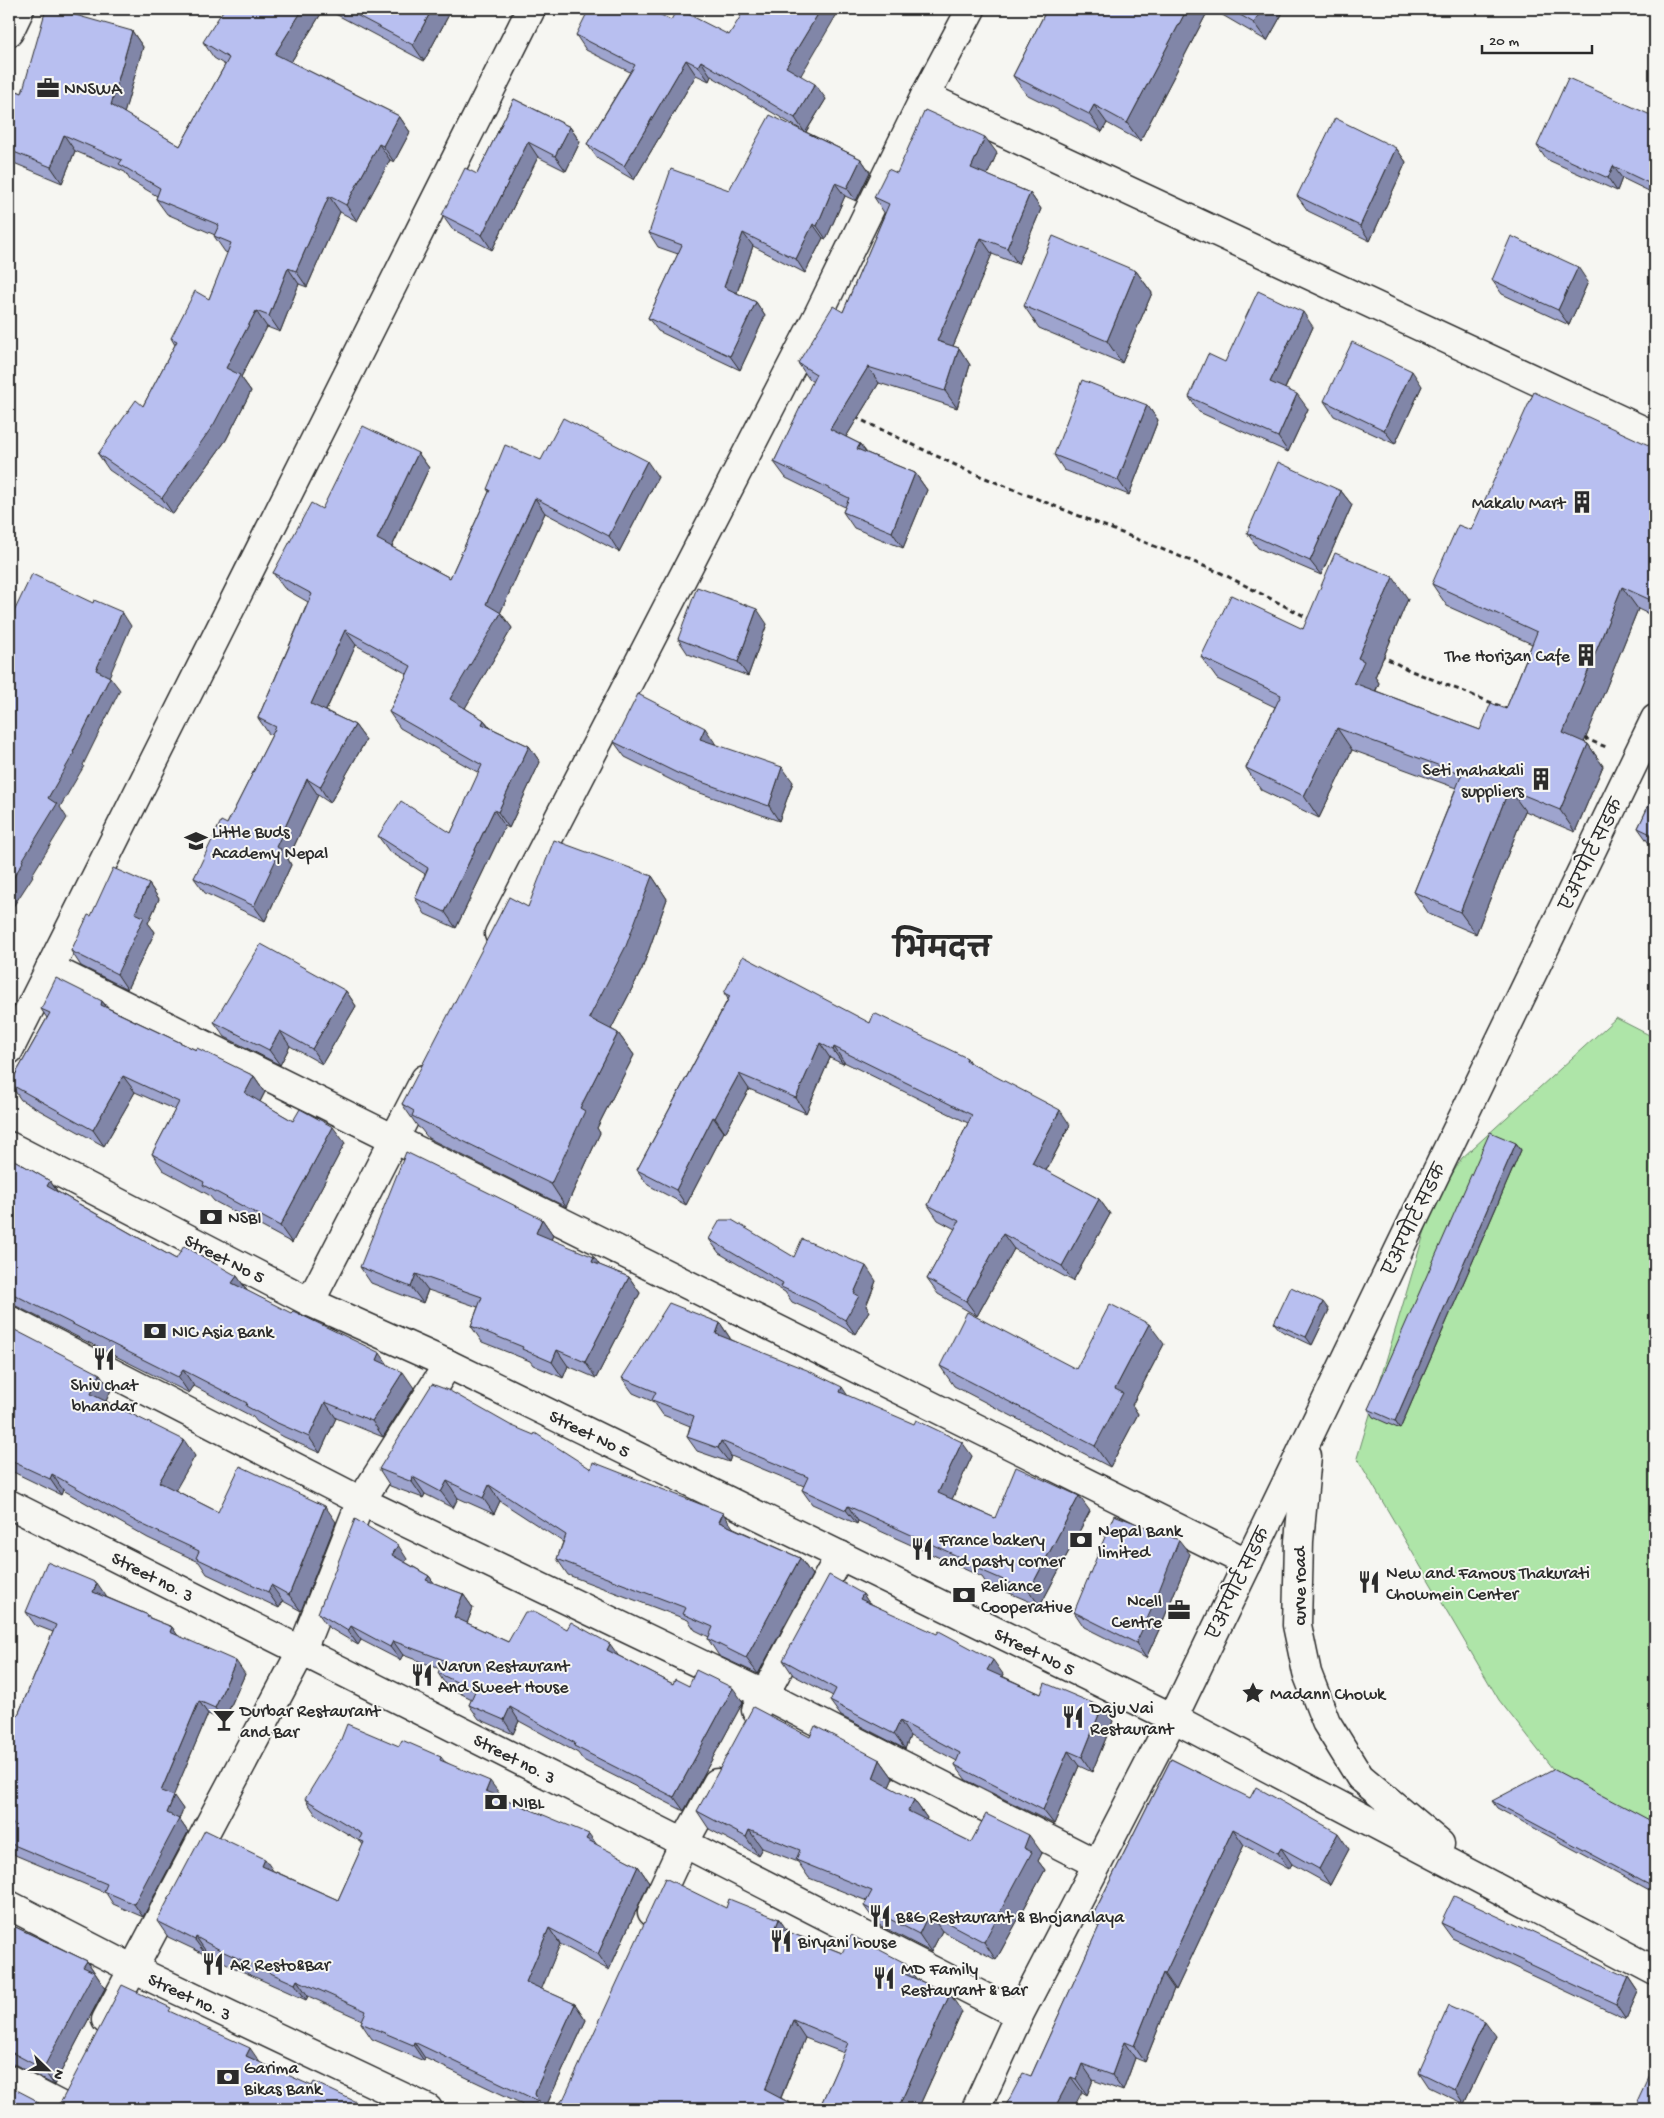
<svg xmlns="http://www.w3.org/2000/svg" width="1664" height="2118" viewBox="0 0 1664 2118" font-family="'Gochi Hand','Playpen Sans Deva',sans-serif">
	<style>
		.green { fill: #aee5a8; stroke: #6c886a }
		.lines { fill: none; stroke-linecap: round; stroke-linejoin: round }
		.minor-casing { stroke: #2b2b2b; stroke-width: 31 }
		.path { stroke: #2b2b2b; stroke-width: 3; stroke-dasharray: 5 4; stroke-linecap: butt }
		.minor { stroke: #f6f6f2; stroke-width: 28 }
		.wall { fill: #9ea4ce; stroke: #2b2b2b }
		.shaded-wall { fill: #8186a8; stroke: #2b2b2b }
		.building { fill: #b8bff0; stroke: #2b2b2b }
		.labels { text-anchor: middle; stroke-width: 4; stroke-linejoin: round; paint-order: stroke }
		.poi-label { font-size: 18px; fill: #2b2b2b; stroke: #f6f6f2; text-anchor: start }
		.street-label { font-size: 18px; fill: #2b2b2b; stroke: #f6f6f2 }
		.town-label { font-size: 28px; font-weight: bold; fill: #2b2b2b; stroke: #f6f6f2 }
	</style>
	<rect width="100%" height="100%" fill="#f6f6f2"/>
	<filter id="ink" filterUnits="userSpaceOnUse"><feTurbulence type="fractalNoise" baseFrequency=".02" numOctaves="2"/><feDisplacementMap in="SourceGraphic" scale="10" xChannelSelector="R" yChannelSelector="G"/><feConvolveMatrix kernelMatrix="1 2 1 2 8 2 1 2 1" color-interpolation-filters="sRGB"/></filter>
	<g filter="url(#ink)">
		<path class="green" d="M 1616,1018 L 1655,1038 L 1655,1828 L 1559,1777 L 1499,1700 L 1357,1458 L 1432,1207 L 1462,1158 Z"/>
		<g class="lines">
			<defs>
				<g id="minor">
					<path d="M 9,32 L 20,9"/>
					<path d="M 925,96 L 1655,436"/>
					<path d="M 499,934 L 819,313 L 925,96 L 971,9"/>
					<path d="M 50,968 L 1248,1563"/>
					<path d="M 9,1050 L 531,9"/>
					<path d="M 9,1146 L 310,1302 L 448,1364 L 1173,1718 L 1655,1971"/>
					<path d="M 310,1302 L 425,1079"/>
					<path d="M 9,1320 L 361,1501 L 765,1695 L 1097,1864"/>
					<path d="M 1307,1456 L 1299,1541 L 1297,1625 L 1307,1673 L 1326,1722 L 1360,1777 L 1440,1844"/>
					<path d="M 9,1504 L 684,1843 L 1019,2015"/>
					<path d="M 756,1710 L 840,1555"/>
					<path d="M 9,1905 L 133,1969 L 428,2109"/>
					<path d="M 652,1912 L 684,1843 L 717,1783"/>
					<path d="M 106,2020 L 302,1650 L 361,1501 L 448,1364"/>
					<path d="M 9,2079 L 61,2106"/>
					<path d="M 976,2109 L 1019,2015 L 1173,1718 L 1655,719"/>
				</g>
			</defs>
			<use href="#minor" class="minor-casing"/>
			<g class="path">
				<path d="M 855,417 L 968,471 L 1221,573 L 1310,619"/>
				<path d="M 1380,655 L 1409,670 L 1510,710"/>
				<path d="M 1584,738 L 1606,747"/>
			</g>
			<use href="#minor" class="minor"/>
		</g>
		<g class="wall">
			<path d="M 324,9 L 291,62 L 399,116 L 410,132 L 394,162 L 390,160 L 357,221 L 340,212 L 307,287 L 299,284 L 280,332 L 267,327 L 241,377 L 251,391 L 226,440 L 173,514 L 109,470 L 98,454 L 143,406 L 175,345 L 171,338 L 209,299 L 228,253 L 225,252 L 214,236 L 215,235 L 167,214 L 156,199 L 157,196 L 130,180 L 125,172 L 75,151 L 62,183 L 9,161 L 9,88 L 22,93 L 132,31 L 143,47 L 124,113 L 180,146 L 225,65 L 214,58 L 203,42 Z"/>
			<path d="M 326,9 L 452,9 L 424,61 Z"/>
			<path d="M 1047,9 L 1209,9 L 1140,141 L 1107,123 L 1102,132 L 1026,94 L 1013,76 Z"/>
			<path d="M 1212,9 L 1285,9 L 1267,41 Z"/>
			<path d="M 671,20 L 729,35 L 801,76 L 826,99 L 806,132 L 861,159 L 870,172 L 856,201 L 845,196 L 826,239 L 823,238 L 805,273 L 753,246 L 737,293 L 756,302 L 765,316 L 740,370 L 658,331 L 648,318 L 678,254 L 658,247 L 649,233 L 729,190 L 800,129 L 711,76 L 709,81 L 696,75 L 634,180 L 598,159 L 587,144 L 630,72 L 586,50 L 576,35 Z"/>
			<path d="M 514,99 L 570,127 L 580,142 L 566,171 L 538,157 L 492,250 L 452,229 L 442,215 L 477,174 Z"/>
			<path d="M 1655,117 L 1655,194 L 1622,178 L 1617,191 L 1546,159 L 1537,146 Z"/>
			<path d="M 1396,148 L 1406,162 L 1370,241 L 1308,211 L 1297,196 Z"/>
			<path d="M 997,153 L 987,175 L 1030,193 L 1041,209 L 1018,264 L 992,254 L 953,346 L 959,348 L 970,365 L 957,408 L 879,383 L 846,437 L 860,444 L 867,453 L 915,473 L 927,490 L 903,548 L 854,528 L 843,512 L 845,507 L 786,478 L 774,462 L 813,382 L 809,379 L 798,363 L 843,312 L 885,214 L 874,197 L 897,173 Z"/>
			<path d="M 1136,271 L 1152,293 L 1122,363 L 1039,328 L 1024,306 Z"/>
			<path d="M 1492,280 L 1588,282 L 1569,325 L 1502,294 Z"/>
			<path d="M 1313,327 L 1285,389 L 1308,409 L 1288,452 L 1199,412 L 1189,397 L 1225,362 Z"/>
			<path d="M 1422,386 L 1395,444 L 1334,416 L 1324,401 Z"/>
			<path d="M 1147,405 L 1158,420 L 1129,495 L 1064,470 L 1054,455 Z"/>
			<path d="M 1655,448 L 1655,617 L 1638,609 L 1584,742 L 1588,744 L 1603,766 L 1575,832 L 1525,811 L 1476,934 L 1429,914 L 1414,892 L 1456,788 L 1352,750 L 1319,818 L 1261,790 L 1246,768 L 1275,707 L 1217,679 L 1201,657 L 1408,599 L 1375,677 L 1379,683 L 1376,691 L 1480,730 L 1506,709 L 1532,644 L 1447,606 L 1432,584 L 1471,530 Z"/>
			<path d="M 418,453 L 429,468 L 392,547 L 450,578 L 489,492 L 487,489 L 541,460 L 658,477 L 619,552 L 545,513 L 500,613 L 512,628 L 465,708 L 484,720 L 491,728 L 529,746 L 540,762 L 509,828 L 505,826 L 456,928 L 425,914 L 415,898 L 425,874 L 389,851 L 378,836 L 451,833 L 479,773 L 400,728 L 389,712 L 407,674 L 356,645 L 326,711 L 355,725 L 366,740 L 330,803 L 318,795 L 288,859 L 291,865 L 265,921 L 205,893 L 194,878 L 227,824 L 272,735 L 269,734 L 258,718 L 308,602 L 284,588 L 273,573 L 322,509 Z"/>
			<path d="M 1341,491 L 1352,505 L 1321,575 L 1258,548 L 1247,533 Z"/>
			<path d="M 767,624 L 748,676 L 688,654 L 678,639 Z"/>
			<path d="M 614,742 L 715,743 L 715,744 L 793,782 L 779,821 L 689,789 L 625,757 Z"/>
			<path d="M 1655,792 L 1655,850 L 1653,849 L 1638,828 Z"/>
			<path d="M 652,876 L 667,899 L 642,969 L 611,1029 L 618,1033 L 634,1055 L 597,1128 L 600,1133 L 566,1207 L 428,1138 L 421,1129 L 418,1127 L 402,1104 L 528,907 Z"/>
			<path d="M 149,884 L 159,899 L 148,923 L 155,932 L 127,989 L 81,966 L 71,951 L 91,916 Z"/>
			<path d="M 346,991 L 356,1006 L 322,1064 L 290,1046 L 280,1065 L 225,1037 L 214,1022 Z"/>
			<path d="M 724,993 L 870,1023 L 967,1058 L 970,1063 L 1070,1125 L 1046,1171 L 1099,1199 L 1110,1214 L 1073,1281 L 1014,1249 L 977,1316 L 938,1294 L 927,1279 L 955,1229 L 938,1220 L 928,1205 L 968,1123 L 844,1062 L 843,1064 L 830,1058 L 806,1113 L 749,1089 L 725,1133 L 724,1132 L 686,1205 L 648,1185 L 637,1170 L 728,999 Z"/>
			<path d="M 102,1001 L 108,1008 L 196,1050 L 254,1076 L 265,1092 L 260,1102 L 293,1121 L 345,1143 L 292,1243 L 214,1201 L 209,1195 L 163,1170 L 152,1154 L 175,1110 L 135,1092 L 104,1146 L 21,1100 L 10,1084 L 47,1018 L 41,1009 Z"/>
			<path d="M 1516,1143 L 1521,1150 L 1400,1429 L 1373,1417 L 1368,1409 Z"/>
			<path d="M 9,1157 L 50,1181 L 58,1192 L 176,1259 L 237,1276 L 247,1291 L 389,1366 L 414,1388 L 383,1437 L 336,1418 L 320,1453 L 284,1437 L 257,1422 L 253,1417 L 194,1386 L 189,1393 L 16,1306 L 9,1304 Z"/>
			<path d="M 542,1219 L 553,1235 L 551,1240 L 599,1265 L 629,1277 L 640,1293 L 596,1378 L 568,1366 L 563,1378 L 533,1365 L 530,1361 L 482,1342 L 471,1326 L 478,1307 L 428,1290 L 423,1303 L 371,1283 L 360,1267 Z"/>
			<path d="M 709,1239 L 794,1257 L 876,1281 L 866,1306 L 869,1311 L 855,1334 L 825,1317 L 792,1302 L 785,1292 L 719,1253 Z"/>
			<path d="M 1329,1310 L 1312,1345 L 1280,1330 L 1274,1323 Z"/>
			<path d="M 720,1323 L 730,1338 L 730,1339 L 848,1396 L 972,1456 L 952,1499 L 995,1518 L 1090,1511 L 1040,1606 L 986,1583 L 982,1577 L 858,1521 L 857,1524 L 812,1504 L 802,1490 L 804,1486 L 731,1456 L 729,1462 L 697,1451 L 687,1437 L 690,1426 L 663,1415 L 654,1402 L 633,1393 L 622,1378 Z"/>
			<path d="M 9,1327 L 111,1390 L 106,1401 L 195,1456 L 175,1490 L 218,1512 L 336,1522 L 301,1611 L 283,1601 L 279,1608 L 207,1574 L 199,1562 L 148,1538 L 63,1490 L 61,1495 L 9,1470 Z"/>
			<path d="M 1164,1344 L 1132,1405 L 1138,1414 L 1110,1467 L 954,1386 L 940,1366 L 1076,1369 Z"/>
			<path d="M 379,1469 L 591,1469 L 734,1528 L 800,1558 L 812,1575 L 758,1674 L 719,1656 L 708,1639 L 709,1637 L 695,1630 L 688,1620 L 568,1575 L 557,1559 L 563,1542 L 500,1501 L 494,1514 L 458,1498 L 453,1508 L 425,1494 L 423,1498 L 390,1486 Z"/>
			<path d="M 1190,1554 L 1163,1621 L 1146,1658 L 1084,1627 L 1074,1612 Z"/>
			<path d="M 407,1559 L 405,1562 L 429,1576 L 434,1583 L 463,1594 L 473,1608 L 467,1623 L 508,1642 L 567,1629 L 673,1684 L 689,1686 L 743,1702 L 684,1811 L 583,1760 L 578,1753 L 519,1721 L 513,1734 L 479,1719 L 469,1705 L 472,1699 L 447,1687 L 438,1673 L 440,1669 L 403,1655 L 400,1660 L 361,1640 L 358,1645 L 328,1627 L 318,1613 Z"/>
			<path d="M 863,1594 L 868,1602 L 1003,1674 L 1002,1676 L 1041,1694 L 1113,1721 L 1092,1772 L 1079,1766 L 1054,1824 L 966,1780 L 955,1765 L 957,1761 L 910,1736 L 905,1749 L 841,1716 L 830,1701 L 833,1696 L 793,1675 L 783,1660 Z"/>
			<path d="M 106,1596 L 106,1597 L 148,1615 L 150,1618 L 172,1627 L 177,1635 L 245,1674 L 224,1721 L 208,1714 L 173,1796 L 183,1809 L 179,1819 L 188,1832 L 143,1917 L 113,1904 L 106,1893 L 15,1855 L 9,1846 L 9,1834 L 10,1832 L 9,1832 L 9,1720 L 18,1715 L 53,1632 L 35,1625 L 26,1612 Z"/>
			<path d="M 810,1737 L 880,1760 L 893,1778 L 889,1787 L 914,1800 L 927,1818 L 926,1820 L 971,1842 L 1042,1853 L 1038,1861 L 1045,1870 L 996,1960 L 942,1931 L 931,1952 L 877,1924 L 864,1906 L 867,1901 L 809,1878 L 798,1862 L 762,1848 L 758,1855 L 709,1829 L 697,1811 Z"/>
			<path d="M 399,1746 L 441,1757 L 444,1761 L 502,1797 L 501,1798 L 638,1866 L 649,1882 L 609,1970 L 560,1944 L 541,1989 L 575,2004 L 586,2020 L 548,2102 L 547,2109 L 533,2109 L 425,2058 L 424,2061 L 372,2039 L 361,2023 L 362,2020 L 308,1996 L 306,2000 L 235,1968 L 207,1953 L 206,1955 L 168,1937 L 157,1921 L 274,1871 L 338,1900 L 363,1845 L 361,1842 L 316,1815 L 305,1799 Z"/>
			<path d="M 1171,1759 L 1349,1849 L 1330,1885 L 1292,1864 L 1289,1869 L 1244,1845 L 1176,1990 L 1174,1989 L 1145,2062 L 1135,2058 L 1123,2091 L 1093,2080 L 1087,2095 L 1082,2092 L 1031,2076 L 1099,1927 L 1092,1917 Z"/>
			<path d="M 1492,1801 L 1655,1823 L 1655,1893 L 1497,1808 Z"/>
			<path d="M 726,1908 L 779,1919 L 788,1932 L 842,1953 L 905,1963 L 916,1979 L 962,2012 L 918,2109 L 819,2109 L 844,2053 L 805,2038 L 781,2098 L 801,2109 L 555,2109 L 553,2107 L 559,2104 Z"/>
			<path d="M 1441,1923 L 1628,1977 L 1638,1992 L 1626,2019 L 1452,1938 Z"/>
			<path d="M 9,1924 L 87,1961 L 105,1988 L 54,2085 L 16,2065 L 9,2063 Z"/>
			<path d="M 1496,2036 L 1464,2104 L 1429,2087 L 1419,2072 Z"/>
		</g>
		<g class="shaded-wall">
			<path d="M 303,9 L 324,9 L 286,70 L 275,54 Z"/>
			<path d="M 432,9 L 452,9 L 424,61 L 413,45 Z"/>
			<path d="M 821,9 L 840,9 L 797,82 L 786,67 Z"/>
			<path d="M 1187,9 L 1209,9 L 1140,141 L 1127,123 Z"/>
			<path d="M 1262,9 L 1285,9 L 1267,41 L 1254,23 Z"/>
			<path d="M 132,31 L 143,47 L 122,121 L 111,105 Z"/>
			<path d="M 686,60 L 696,75 L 634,180 L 624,166 Z"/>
			<path d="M 701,61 L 711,76 L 709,81 L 698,66 Z"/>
			<path d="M 815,84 L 826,99 L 805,133 L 795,118 Z"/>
			<path d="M 1094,105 L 1107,123 L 1102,132 L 1089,114 Z"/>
			<path d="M 399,116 L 410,132 L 394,162 L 383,146 Z"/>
			<path d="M 570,127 L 580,142 L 566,171 L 555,156 Z"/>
			<path d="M 64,135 L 75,151 L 62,183 L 51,167 Z"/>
			<path d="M 985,137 L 997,153 L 983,185 L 971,168 Z"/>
			<path d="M 528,142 L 538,157 L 492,250 L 482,235 Z"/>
			<path d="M 379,144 L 390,160 L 357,221 L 346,205 Z"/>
			<path d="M 1396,148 L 1406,162 L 1370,241 L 1360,226 Z"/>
			<path d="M 861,159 L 870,172 L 856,201 L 847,188 Z"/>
			<path d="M 1613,166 L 1622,178 L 1617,191 L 1608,178 Z"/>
			<path d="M 835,183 L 845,196 L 826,239 L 817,226 Z"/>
			<path d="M 1030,193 L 1041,209 L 1018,264 L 1007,248 Z"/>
			<path d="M 329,196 L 340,212 L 307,287 L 296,271 Z"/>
			<path d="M 813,224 L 823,238 L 805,273 L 796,259 Z"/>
			<path d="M 743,233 L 753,246 L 734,301 L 724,287 Z"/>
			<path d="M 981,238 L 992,254 L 948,358 L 937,341 Z"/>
			<path d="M 1578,267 L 1588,282 L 1569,325 L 1558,310 Z"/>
			<path d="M 288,268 L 299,284 L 280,332 L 269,316 Z"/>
			<path d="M 1136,271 L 1152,293 L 1122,363 L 1107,341 Z"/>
			<path d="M 756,302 L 765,316 L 740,370 L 730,356 Z"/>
			<path d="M 256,311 L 267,327 L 241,377 L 251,391 L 226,440 L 173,514 L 162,498 L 226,368 Z"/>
			<path d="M 1303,312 L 1313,327 L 1281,397 L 1270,382 Z"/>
			<path d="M 959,348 L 970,365 L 957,408 L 945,391 Z"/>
			<path d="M 868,367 L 879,383 L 841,445 L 830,429 Z"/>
			<path d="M 1412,371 L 1422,386 L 1395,444 L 1384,430 Z"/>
			<path d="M 1297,394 L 1308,409 L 1288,452 L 1278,437 Z"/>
			<path d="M 1147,405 L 1158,420 L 1129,495 L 1118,480 Z"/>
			<path d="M 860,444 L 871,460 L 857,449 Z"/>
			<path d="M 9,453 L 11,457 L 9,463 Z"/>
			<path d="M 418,453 L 429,468 L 388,555 L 377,539 Z"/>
			<path d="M 647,461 L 658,477 L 619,552 L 609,536 Z"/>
			<path d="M 915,473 L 927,490 L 903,548 L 892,532 Z"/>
			<path d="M 1341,491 L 1352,505 L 1321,575 L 1310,561 Z"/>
			<path d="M 535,498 L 545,513 L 498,618 L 501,613 L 512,628 L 461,715 L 450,699 L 486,604 Z"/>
			<path d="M 1393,577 L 1408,599 L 1375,677 L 1379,683 L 1369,705 L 1354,683 L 1358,658 Z"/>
			<path d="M 1622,587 L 1638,609 L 1579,755 L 1563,733 Z"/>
			<path d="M 757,609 L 767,624 L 748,676 L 738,662 Z"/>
			<path d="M 122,612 L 131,626 L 106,684 L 96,670 Z"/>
			<path d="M 345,630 L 356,645 L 322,719 L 311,704 Z"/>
			<path d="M 110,677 L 120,690 L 83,765 L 84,766 L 60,807 L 67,818 L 32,875 L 33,876 L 9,913 L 9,885 L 22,861 L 48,798 L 73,752 Z"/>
			<path d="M 484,720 L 495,735 L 482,724 Z"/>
			<path d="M 355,725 L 366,740 L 330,803 L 320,787 Z"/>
			<path d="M 705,728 L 715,743 L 710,753 L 700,739 Z"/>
			<path d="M 1337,728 L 1352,750 L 1319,818 L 1304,796 Z"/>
			<path d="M 1588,744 L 1603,766 L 1575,832 L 1560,810 Z"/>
			<path d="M 529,746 L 540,762 L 509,828 L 498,812 Z"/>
			<path d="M 782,767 L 793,782 L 779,821 L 769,806 Z"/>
			<path d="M 307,779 L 318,795 L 288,859 L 291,865 L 265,921 L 254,906 L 276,847 Z"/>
			<path d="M 1509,789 L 1525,811 L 1476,934 L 1460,912 Z"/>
			<path d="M 494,810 L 505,826 L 456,928 L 445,912 Z"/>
			<path d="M 652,876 L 667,899 L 642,969 L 605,1041 L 589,1018 Z"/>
			<path d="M 149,884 L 159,899 L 148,923 L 155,932 L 127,989 L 117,974 L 135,913 Z"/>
			<path d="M 346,991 L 356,1006 L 322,1064 L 312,1049 Z"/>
			<path d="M 102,1001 L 114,1017 L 101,1005 Z"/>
			<path d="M 280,1031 L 290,1046 L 280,1065 L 269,1050 Z"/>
			<path d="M 618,1033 L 634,1055 L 597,1128 L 600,1133 L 566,1207 L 551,1184 L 580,1108 Z"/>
			<path d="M 820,1043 L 830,1058 L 806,1113 L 796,1098 Z"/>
			<path d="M 834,1047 L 844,1062 L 843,1064 L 833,1050 Z"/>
			<path d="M 739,1074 L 749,1089 L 725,1133 L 715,1118 Z"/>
			<path d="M 123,1076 L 135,1092 L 104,1146 L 93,1130 Z"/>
			<path d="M 254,1076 L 265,1092 L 256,1109 L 245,1093 Z"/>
			<path d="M 1060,1110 L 1070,1125 L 1042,1178 L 1032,1163 Z"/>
			<path d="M 713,1117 L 724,1132 L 686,1205 L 676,1190 Z"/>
			<path d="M 333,1127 L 345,1143 L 292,1243 L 280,1226 Z"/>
			<path d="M 1516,1143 L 1521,1150 L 1400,1429 L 1395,1421 Z"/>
			<path d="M 50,1181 L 61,1197 L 47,1186 Z"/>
			<path d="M 1099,1199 L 1110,1214 L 1073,1281 L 1062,1266 Z"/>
			<path d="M 542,1219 L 553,1235 L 547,1250 L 536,1233 Z"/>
			<path d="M 1003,1234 L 1014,1249 L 977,1316 L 966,1301 Z"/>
			<path d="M 594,1257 L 605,1273 L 592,1262 Z"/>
			<path d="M 866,1266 L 876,1281 L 866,1306 L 869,1311 L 855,1334 L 845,1320 L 854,1293 Z"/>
			<path d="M 416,1274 L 428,1290 L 423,1303 L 411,1287 Z"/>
			<path d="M 237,1276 L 248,1292 L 232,1283 Z"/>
			<path d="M 629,1277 L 640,1293 L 596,1378 L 585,1362 Z"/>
			<path d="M 1323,1302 L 1329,1310 L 1312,1345 L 1306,1337 Z"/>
			<path d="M 720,1323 L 730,1338 L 726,1348 L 716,1334 Z"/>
			<path d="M 1149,1324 L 1164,1344 L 1132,1405 L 1138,1414 L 1110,1467 L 1095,1446 L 1115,1389 Z"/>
			<path d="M 557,1350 L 568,1366 L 563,1378 L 552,1362 Z"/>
			<path d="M 380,1353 L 391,1369 L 377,1360 Z"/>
			<path d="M 183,1370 L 194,1386 L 189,1393 L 178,1377 Z"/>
			<path d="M 403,1372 L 414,1388 L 383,1437 L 372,1421 Z"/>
			<path d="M 100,1374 L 111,1390 L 102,1410 L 91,1394 Z"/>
			<path d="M 842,1387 L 852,1402 L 840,1392 Z"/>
			<path d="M 325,1402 L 336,1418 L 320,1453 L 309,1437 Z"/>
			<path d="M 184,1440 L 195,1456 L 171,1498 L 159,1482 Z"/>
			<path d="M 721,1441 L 731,1456 L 729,1462 L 718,1448 Z"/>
			<path d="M 962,1442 L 972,1456 L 948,1508 L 938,1493 Z"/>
			<path d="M 52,1474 L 63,1490 L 61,1495 L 50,1479 Z"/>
			<path d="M 413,1477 L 425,1494 L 423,1498 L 412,1482 Z"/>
			<path d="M 447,1481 L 458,1498 L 453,1508 L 441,1492 Z"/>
			<path d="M 489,1485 L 500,1501 L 494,1514 L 483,1498 Z"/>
			<path d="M 1079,1496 L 1090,1511 L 1040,1606 L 1029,1591 Z"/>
			<path d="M 325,1506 L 336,1522 L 301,1611 L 289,1595 Z"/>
			<path d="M 848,1506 L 858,1521 L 857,1524 L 846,1510 Z"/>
			<path d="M 723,1513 L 734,1529 L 719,1522 Z"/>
			<path d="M 1179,1540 L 1190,1554 L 1163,1621 L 1146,1658 L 1136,1643 Z"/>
			<path d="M 398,1545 L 407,1559 L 401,1569 L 392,1555 Z"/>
			<path d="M 800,1558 L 812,1575 L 758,1674 L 746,1658 Z"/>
			<path d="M 429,1576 L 439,1590 L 426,1580 Z"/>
			<path d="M 97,1583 L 106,1596 L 102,1605 L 93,1592 Z"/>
			<path d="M 271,1585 L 283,1601 L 279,1608 L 268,1592 Z"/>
			<path d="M 463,1594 L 473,1608 L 464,1631 L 454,1617 Z"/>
			<path d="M 863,1594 L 873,1609 L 860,1599 Z"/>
			<path d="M 351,1626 L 361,1640 L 358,1645 L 348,1631 Z"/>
			<path d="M 172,1627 L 181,1640 L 170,1632 Z"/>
			<path d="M 393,1641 L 403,1655 L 400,1660 L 390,1647 Z"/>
			<path d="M 610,1644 L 620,1658 L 607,1650 Z"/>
			<path d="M 993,1660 L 1003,1674 L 998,1685 L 987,1670 Z"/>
			<path d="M 236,1661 L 245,1674 L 224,1721 L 215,1708 Z"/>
			<path d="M 733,1688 L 743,1702 L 684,1811 L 674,1797 Z"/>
			<path d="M 199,1701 L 208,1714 L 170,1804 L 161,1791 Z"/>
			<path d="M 510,1707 L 519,1721 L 513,1734 L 504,1720 Z"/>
			<path d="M 1102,1707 L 1113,1721 L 1092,1772 L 1082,1757 Z"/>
			<path d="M 900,1721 L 910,1736 L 905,1749 L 894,1734 Z"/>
			<path d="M 1068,1751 L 1079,1766 L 1054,1824 L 1043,1810 Z"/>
			<path d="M 880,1760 L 893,1778 L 885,1796 L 873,1778 Z"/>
			<path d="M 490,1781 L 502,1797 L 497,1807 L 486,1791 Z"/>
			<path d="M 174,1796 L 183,1809 L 179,1819 L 188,1832 L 143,1917 L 134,1904 L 167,1813 Z"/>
			<path d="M 914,1800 L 927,1818 L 921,1829 L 908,1811 Z"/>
			<path d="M 1233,1829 L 1244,1845 L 1176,1990 L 1165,1974 Z"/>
			<path d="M 749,1830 L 762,1848 L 758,1855 L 746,1837 Z"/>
			<path d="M 1338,1833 L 1349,1849 L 1330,1885 L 1319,1869 Z"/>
			<path d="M 589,1834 L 600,1849 L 586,1839 Z"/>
			<path d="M 1029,1835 L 1042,1853 L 1038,1861 L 1045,1870 L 996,1960 L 984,1942 Z"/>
			<path d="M 1281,1848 L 1292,1864 L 1289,1869 L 1278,1853 Z"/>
			<path d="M 265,1859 L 276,1875 L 262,1866 Z"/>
			<path d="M 638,1866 L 649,1882 L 609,1970 L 598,1954 Z"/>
			<path d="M 929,1913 L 942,1931 L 931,1952 L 919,1934 Z"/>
			<path d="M 779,1919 L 791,1936 L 776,1927 Z"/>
			<path d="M 549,1928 L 560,1944 L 538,1998 L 526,1982 Z"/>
			<path d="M 196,1937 L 207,1953 L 206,1955 L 195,1940 Z"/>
			<path d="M 87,1961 L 105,1988 L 54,2085 L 43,2069 L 83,1967 Z"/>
			<path d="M 905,1963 L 917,1980 L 900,1972 Z"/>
			<path d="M 1163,1973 L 1174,1989 L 1145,2062 L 1134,2046 Z"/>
			<path d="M 1628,1977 L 1638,1992 L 1626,2019 L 1616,2004 Z"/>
			<path d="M 297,1980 L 308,1996 L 306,2000 L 295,1984 Z"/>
			<path d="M 950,1994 L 962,2012 L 918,2109 L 901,2109 L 899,2106 Z"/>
			<path d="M 575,2004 L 586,2020 L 548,2102 L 547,2109 L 544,2109 L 538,2101 L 535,2094 L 537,2087 Z"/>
			<path d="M 793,2020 L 805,2038 L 777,2107 L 765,2090 Z"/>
			<path d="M 1485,2021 L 1496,2036 L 1464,2104 L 1454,2089 Z"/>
			<path d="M 414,2042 L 425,2058 L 424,2061 L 413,2045 Z"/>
			<path d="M 1124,2042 L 1135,2058 L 1123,2091 L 1112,2075 Z"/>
			<path d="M 250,2048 L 261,2064 L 246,2056 Z"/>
			<path d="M 1082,2064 L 1093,2080 L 1087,2095 L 1076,2079 Z"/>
			<path d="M 1071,2077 L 1082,2092 L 1073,2109 L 1054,2109 Z"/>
			<path d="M 891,2102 L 896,2109 L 888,2109 Z"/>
		</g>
		<g class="building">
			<path d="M 46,9 L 54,9 L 132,31 L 111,105 L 180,146 L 229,58 L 203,42 L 224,9 L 303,9 L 275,54 L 399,116 L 383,146 L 379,144 L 346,205 L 329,196 L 296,271 L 288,268 L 269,316 L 256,311 L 226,368 L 240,375 L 214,424 L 162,498 L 98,454 L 136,400 L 143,406 L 177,341 L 171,338 L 195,291 L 209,299 L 231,243 L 214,236 L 219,225 L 156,199 L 160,188 L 119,164 L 122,160 L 64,135 L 51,167 L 9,150 L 9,88 L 22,93 Z"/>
			<path d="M 345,9 L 432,9 L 413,45 Z"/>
			<path d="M 589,9 L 649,9 L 671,20 L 677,9 L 678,9 L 729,35 L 745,9 L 821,9 L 786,67 L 815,84 L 795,118 L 701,61 L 698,66 L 686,60 L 624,166 L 587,144 L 635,65 L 576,35 Z"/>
			<path d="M 1047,9 L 1187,9 L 1127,123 L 1094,105 L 1089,114 L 1013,76 Z"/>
			<path d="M 1230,9 L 1262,9 L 1254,23 Z"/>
			<path d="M 1568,78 L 1655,117 L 1655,186 L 1613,166 L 1608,178 L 1537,146 Z"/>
			<path d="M 514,99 L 570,127 L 555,156 L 528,142 L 482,235 L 442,215 L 465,168 L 477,174 Z"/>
			<path d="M 925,110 L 985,137 L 971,168 L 1030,193 L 1007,248 L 981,238 L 937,341 L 959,348 L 945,391 L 868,367 L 830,429 L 860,444 L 857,449 L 915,473 L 892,532 L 843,512 L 849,498 L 774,462 L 816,374 L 798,363 L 833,306 L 843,312 L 889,204 L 874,197 L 888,169 L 897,173 Z"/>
			<path d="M 770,115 L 861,159 L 847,188 L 835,183 L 817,226 L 813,224 L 796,259 L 743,233 L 724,287 L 756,302 L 730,356 L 648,318 L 682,245 L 649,233 L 671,169 L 729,190 Z"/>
			<path d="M 1335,118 L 1396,148 L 1360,226 L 1297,196 Z"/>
			<path d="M 1053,236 L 1136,271 L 1107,341 L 1024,306 Z"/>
			<path d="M 1511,236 L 1578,267 L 1558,310 L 1492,280 Z"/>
			<path d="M 1258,291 L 1303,312 L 1270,382 L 1297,394 L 1278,437 L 1189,397 L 1208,354 L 1225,362 Z"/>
			<path d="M 1352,342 L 1412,371 L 1384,430 L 1324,401 Z"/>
			<path d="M 1082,380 L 1147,405 L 1118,480 L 1054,455 Z"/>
			<path d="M 1534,392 L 1655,448 L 1655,602 L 1622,587 L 1563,733 L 1588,744 L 1560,810 L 1509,789 L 1460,912 L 1414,892 L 1462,774 L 1337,728 L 1304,796 L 1246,768 L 1281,695 L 1201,657 L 1231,595 L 1303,629 L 1335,553 L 1393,577 L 1358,658 L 1364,661 L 1354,683 L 1480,730 L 1491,703 L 1506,709 L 1537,632 L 1432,584 L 1458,525 L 1471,530 Z"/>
			<path d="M 563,418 L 647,461 L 609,536 L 535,498 L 486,604 L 501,613 L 450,699 L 484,720 L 482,724 L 529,746 L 498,812 L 494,810 L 445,912 L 415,898 L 428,868 L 378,836 L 401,801 L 451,833 L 482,765 L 389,712 L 411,666 L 345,630 L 311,704 L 355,725 L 320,787 L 307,779 L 276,847 L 281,849 L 254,906 L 194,878 L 221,821 L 227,824 L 276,727 L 258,718 L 312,594 L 273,573 L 311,503 L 322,509 L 363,426 L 418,453 L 377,539 L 450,578 L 490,490 L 487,489 L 505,445 L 541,460 Z"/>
			<path d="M 1278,462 L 1341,491 L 1310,561 L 1247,533 Z"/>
			<path d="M 32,574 L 93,603 L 94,600 L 122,612 L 96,670 L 110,677 L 73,752 L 74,753 L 48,798 L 57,804 L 22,861 L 23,862 L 9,885 L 9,622 Z"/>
			<path d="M 697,587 L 757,609 L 738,662 L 678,639 Z"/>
			<path d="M 638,694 L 705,728 L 700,739 L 782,767 L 769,806 L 679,774 L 614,742 Z"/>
			<path d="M 1655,792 L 1655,836 L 1638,828 Z"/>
			<path d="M 554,840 L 652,876 L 626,946 L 589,1018 L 618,1033 L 580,1108 L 585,1111 L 551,1184 L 412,1116 L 414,1111 L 402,1104 L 509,897 L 528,907 Z"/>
			<path d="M 113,868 L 149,884 L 135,913 L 144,917 L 117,974 L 71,951 L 88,915 L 91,916 Z"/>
			<path d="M 261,944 L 346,991 L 312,1049 L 280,1031 L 269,1050 L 214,1022 Z"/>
			<path d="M 743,956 L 870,1023 L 874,1013 L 967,1058 L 966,1061 L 1060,1110 L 1032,1163 L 1099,1199 L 1062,1266 L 1003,1234 L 966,1301 L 927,1279 L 959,1221 L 928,1205 L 972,1115 L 834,1047 L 833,1050 L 820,1043 L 796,1098 L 739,1074 L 715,1118 L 713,1117 L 676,1190 L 637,1170 L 730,996 L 724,993 Z"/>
			<path d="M 56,978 L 102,1001 L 101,1005 L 196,1050 L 197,1048 L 254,1076 L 245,1093 L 293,1121 L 300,1109 L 333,1127 L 280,1226 L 203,1185 L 204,1182 L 152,1154 L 179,1102 L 123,1076 L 93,1130 L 10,1084 L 50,1013 L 41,1009 Z"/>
			<path d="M 1490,1132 L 1516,1143 L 1395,1421 L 1368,1409 Z"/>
			<path d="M 406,1152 L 542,1219 L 536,1233 L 594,1257 L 592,1262 L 629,1277 L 585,1362 L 557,1350 L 552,1362 L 522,1349 L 523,1347 L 471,1326 L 482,1297 L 416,1274 L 411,1287 L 360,1267 Z"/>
			<path d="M 9,1157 L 50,1181 L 47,1186 L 176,1259 L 184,1246 L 237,1276 L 232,1283 L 291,1313 L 293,1311 L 380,1353 L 377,1360 L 403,1372 L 372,1421 L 325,1402 L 309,1437 L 273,1421 L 246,1406 L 247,1403 L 183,1370 L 178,1377 L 9,1292 Z"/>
			<path d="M 720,1220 L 732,1220 L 794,1257 L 802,1239 L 866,1266 L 854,1293 L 859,1296 L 845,1320 L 815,1302 L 781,1287 L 783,1283 L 709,1239 Z"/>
			<path d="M 1291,1287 L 1323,1302 L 1306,1337 L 1274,1323 Z"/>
			<path d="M 669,1303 L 720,1323 L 716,1334 L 807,1370 L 842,1387 L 840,1392 L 914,1424 L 916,1420 L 962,1442 L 938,1493 L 995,1518 L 1016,1467 L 1079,1496 L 1029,1591 L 976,1568 L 977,1565 L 848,1506 L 846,1510 L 802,1490 L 808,1477 L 721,1441 L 718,1448 L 687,1437 L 694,1416 L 652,1400 L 656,1392 L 622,1378 Z"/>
			<path d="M 1110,1304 L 1149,1324 L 1115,1389 L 1123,1393 L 1095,1446 L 940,1366 L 967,1312 L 1076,1369 Z"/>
			<path d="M 9,1327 L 100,1374 L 91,1394 L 184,1440 L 159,1482 L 218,1512 L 240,1466 L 325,1506 L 289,1595 L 271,1585 L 268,1592 L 196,1558 L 199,1551 L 137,1522 L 52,1474 L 50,1479 L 9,1460 Z"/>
			<path d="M 432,1384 L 450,1391 L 510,1425 L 534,1435 L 535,1433 L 591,1469 L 593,1462 L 723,1513 L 719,1522 L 800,1558 L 746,1658 L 708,1639 L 713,1627 L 683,1614 L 686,1608 L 557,1559 L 566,1535 L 489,1485 L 483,1498 L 447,1481 L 441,1492 L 413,1477 L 412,1482 L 379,1469 Z"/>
			<path d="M 1114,1515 L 1179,1540 L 1153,1606 L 1136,1643 L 1074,1612 Z"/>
			<path d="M 355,1519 L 398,1545 L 392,1555 L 429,1576 L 426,1580 L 463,1594 L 454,1617 L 508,1642 L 525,1612 L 536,1612 L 567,1629 L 571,1622 L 610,1644 L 607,1650 L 673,1684 L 675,1679 L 689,1686 L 696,1670 L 733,1688 L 674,1797 L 574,1746 L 575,1743 L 510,1707 L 504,1720 L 469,1705 L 475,1691 L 438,1673 L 444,1660 L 393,1641 L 390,1647 L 351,1626 L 348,1631 L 318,1613 Z"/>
			<path d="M 47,1562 L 97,1583 L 93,1592 L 148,1615 L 147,1617 L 172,1627 L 170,1632 L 236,1661 L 215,1708 L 199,1701 L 161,1791 L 174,1796 L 167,1813 L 179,1819 L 134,1904 L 104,1891 L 107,1884 L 9,1843 L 9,1834 L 13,1824 L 9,1822 L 9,1720 L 13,1713 L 18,1715 L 56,1625 L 26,1612 Z"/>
			<path d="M 829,1575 L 863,1594 L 860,1599 L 937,1634 L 939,1631 L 993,1660 L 987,1670 L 1041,1694 L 1045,1683 L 1102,1707 L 1082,1757 L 1068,1751 L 1043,1810 L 955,1765 L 960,1753 L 900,1721 L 894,1734 L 830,1701 L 836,1689 L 783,1660 Z"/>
			<path d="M 753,1707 L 810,1737 L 815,1726 L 880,1760 L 873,1778 L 914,1800 L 908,1811 L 971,1842 L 986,1814 L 1029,1835 L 1024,1848 L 1032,1852 L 984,1942 L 929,1913 L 919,1934 L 864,1906 L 872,1891 L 796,1860 L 800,1850 L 749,1830 L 746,1837 L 697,1811 Z"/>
			<path d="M 347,1724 L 399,1746 L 402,1740 L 441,1757 L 440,1760 L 490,1781 L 486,1791 L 589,1834 L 586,1839 L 638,1866 L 598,1954 L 549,1928 L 526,1982 L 575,2004 L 537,2087 L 535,2094 L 538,2101 L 414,2042 L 413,2045 L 361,2023 L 366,2011 L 297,1980 L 295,1984 L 224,1952 L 196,1937 L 195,1940 L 157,1921 L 205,1830 L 265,1859 L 262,1866 L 338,1900 L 364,1842 L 359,1840 L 362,1834 L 305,1799 L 340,1742 Z"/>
			<path d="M 1171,1759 L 1250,1798 L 1256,1787 L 1338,1833 L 1319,1869 L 1281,1848 L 1278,1853 L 1233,1829 L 1165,1974 L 1163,1973 L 1134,2046 L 1124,2042 L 1112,2075 L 1082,2064 L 1076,2079 L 1071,2077 L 1054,2109 L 1004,2109 L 1023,2073 L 1031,2076 L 1101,1922 L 1092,1917 Z"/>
			<path d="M 1553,1769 L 1655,1823 L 1655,1888 L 1492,1801 Z"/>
			<path d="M 665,1878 L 726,1908 L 729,1899 L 779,1919 L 776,1927 L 842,1953 L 851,1935 L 905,1963 L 900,1972 L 950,1994 L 899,2106 L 891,2102 L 888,2109 L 819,2109 L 848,2043 L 793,2020 L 765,2090 L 801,2109 L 559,2109 L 553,2107 L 559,2104 L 564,2098 Z"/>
			<path d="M 1454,1896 L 1628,1977 L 1616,2004 L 1441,1923 Z"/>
			<path d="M 9,1924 L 87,1961 L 83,1967 L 94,1972 L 43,2069 L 9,2051 Z"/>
			<path d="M 122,1985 L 171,2008 L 169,2011 L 250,2048 L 246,2056 L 312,2086 L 314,2082 L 371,2109 L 9,2109 L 9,2086 L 34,2099 L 41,2107 L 49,2108 L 56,2106 L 62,2100 Z"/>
			<path d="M 1449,2005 L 1485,2021 L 1454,2089 L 1419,2072 Z"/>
			<path d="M 1653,2068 L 1655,2069 L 1655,2109 L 1634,2109 Z"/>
			<path d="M 399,2105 L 407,2109 L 398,2109 Z"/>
		</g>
	</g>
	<defs>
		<symbol id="office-bare" viewBox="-9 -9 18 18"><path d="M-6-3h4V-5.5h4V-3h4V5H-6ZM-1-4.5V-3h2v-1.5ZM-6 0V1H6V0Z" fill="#2b2b2b" stroke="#f6f6f2" stroke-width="2.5" paint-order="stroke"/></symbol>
		<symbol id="building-bare" viewBox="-9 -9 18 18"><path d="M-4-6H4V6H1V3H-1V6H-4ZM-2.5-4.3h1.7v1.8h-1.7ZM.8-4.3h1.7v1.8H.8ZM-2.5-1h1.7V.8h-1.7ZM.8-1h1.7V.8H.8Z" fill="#2b2b2b" stroke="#f6f6f2" stroke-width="2.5" paint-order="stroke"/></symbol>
		<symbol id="school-bare" viewBox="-9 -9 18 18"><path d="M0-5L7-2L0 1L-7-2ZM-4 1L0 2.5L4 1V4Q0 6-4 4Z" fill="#2b2b2b" stroke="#f6f6f2" stroke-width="2.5" paint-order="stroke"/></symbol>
		<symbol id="bank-bare" viewBox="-9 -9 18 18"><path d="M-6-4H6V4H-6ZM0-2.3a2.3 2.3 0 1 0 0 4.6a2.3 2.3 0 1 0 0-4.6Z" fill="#2b2b2b" stroke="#f6f6f2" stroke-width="2.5" paint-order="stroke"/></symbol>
		<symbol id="restaurant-bare" viewBox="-9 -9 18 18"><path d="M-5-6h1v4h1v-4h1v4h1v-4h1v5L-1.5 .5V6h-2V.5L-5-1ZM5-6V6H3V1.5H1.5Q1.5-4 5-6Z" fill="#2b2b2b" stroke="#f6f6f2" stroke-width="2.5" paint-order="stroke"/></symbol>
		<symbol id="sight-bare" viewBox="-9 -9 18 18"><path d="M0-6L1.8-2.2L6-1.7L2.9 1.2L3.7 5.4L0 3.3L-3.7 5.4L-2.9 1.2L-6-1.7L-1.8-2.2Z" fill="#2b2b2b" stroke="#f6f6f2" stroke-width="2.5" paint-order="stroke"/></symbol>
		<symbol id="bar-bare" viewBox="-9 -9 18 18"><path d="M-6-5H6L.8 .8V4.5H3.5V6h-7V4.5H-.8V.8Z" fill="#2b2b2b" stroke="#f6f6f2" stroke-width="2.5" paint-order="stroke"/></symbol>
	</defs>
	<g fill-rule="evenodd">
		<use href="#office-bare" x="32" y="72" width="32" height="32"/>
		<use href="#building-bare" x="1566" y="486" width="32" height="32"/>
		<use href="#building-bare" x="1570" y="639" width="32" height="32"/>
		<use href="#building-bare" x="1525" y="763" width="32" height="32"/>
		<use href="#school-bare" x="180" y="825" width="32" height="32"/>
		<use href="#bank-bare" x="195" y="1201" width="32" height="32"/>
		<use href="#bank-bare" x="139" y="1315" width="32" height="32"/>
		<use href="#restaurant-bare" x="88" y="1343" width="32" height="32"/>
		<use href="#bank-bare" x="1065" y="1524" width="32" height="32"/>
		<use href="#restaurant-bare" x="906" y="1533" width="32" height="32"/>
		<use href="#restaurant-bare" x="1353" y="1566" width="32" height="32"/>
		<use href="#bank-bare" x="948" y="1579" width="32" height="32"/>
		<use href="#office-bare" x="1163" y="1594" width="32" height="32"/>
		<use href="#restaurant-bare" x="406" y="1659" width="32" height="32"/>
		<use href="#sight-bare" x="1237" y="1677" width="32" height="32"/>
		<use href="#restaurant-bare" x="1057" y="1701" width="32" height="32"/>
		<use href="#bar-bare" x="208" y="1704" width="32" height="32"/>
		<use href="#bank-bare" x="480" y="1786" width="32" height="32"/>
		<use href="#restaurant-bare" x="864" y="1900" width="32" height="32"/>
		<use href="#restaurant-bare" x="765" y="1925" width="32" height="32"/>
		<use href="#restaurant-bare" x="197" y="1948" width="32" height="32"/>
		<use href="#restaurant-bare" x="868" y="1962" width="32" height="32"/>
		<use href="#bank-bare" x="212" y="2061" width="32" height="32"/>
	</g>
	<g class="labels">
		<g class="poi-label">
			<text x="64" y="94">NNSWA</text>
			<text x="1565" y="508" text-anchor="end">Makalu Mart</text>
			<text x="1570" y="661" text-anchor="end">The Horizan Cafe</text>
			<text x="1524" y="775" text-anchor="end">Seti mahakali<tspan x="1524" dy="21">suppliers</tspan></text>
			<text x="212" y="837">Little Buds<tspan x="212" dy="21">Academy Nepal</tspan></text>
			<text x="228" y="1223">NSBI</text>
			<text x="172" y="1337">NIC Asia Bank</text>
			<text x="104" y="1390" text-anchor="middle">Shiv chat<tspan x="104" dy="21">bhandar</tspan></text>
			<text x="1098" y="1536">Nepal Bank<tspan x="1098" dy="21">limited</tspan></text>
			<text x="939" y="1545">France bakery<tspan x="939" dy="21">and pasty corner</tspan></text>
			<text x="1386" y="1578">New and Famous Thakurati<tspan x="1386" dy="21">Chowmein Center</tspan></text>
			<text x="981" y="1591">Reliance<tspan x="981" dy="21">Cooperative</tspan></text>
			<text x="1162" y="1606" text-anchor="end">Ncell<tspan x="1162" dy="21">Centre</tspan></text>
			<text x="438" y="1671">Varun Restaurant<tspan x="438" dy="21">And Sweet House</tspan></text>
			<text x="1270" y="1699">Madann Chowk</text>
			<text x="1090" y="1713">Daju Vai<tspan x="1090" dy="21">Restaurant</tspan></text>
			<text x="240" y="1716">Durbar Restaurant<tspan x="240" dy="21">and Bar</tspan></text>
			<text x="512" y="1808">NIBL</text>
			<text x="896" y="1922">B&amp;G Restaurant &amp; Bhojanalaya</text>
			<text x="798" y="1947">Biryani house</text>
			<text x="230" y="1970">AR Resto&amp;Bar</text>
			<text x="901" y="1974">MD Family<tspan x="901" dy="21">Restaurant &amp; Bar</tspan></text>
			<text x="244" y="2073">Garima<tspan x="244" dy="21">Bikas Bank</tspan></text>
		</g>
		<g class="street-label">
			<text transform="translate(1591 854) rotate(-64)" y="6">एअरपोर्ट सडक</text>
			<text transform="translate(1414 1219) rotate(-64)" y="6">एअरपोर्ट सडक</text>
			<text transform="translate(225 1258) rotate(27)" y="6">Street No 5</text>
			<text transform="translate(590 1433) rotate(26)" y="6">Street No 5</text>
			<text transform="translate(153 1576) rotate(27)" y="6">Street no. 3</text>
			<text transform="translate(1238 1583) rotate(-64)" y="6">एअरपोर्ट सडक</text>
			<text transform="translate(1299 1586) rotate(-90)" y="6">curve road</text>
			<text transform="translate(1035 1651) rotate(26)" y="6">Street No 5</text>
			<text transform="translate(515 1758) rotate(27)" y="6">Street no. 3</text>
			<text transform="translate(190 1996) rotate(25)" y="6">Street no. 3</text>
		</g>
		<g class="town-label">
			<text x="942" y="957">भिमदत्त</text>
		</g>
	</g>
	<rect width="1664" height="2118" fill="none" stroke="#f6f6f2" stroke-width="30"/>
	<rect x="15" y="15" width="1634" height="2088" fill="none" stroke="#2b2b2b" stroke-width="2" filter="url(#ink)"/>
	<g transform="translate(48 2070) rotate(113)" stroke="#f6f6f2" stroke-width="4" paint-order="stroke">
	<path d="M0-4L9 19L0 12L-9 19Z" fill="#2b2b2b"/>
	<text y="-8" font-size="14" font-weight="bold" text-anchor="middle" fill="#2b2b2b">N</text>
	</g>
	<path d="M1482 45v8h110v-8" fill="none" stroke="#2b2b2b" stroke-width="2.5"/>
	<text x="1489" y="45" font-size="15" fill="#2b2b2b" stroke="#f6f6f2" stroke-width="4" paint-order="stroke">20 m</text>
</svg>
